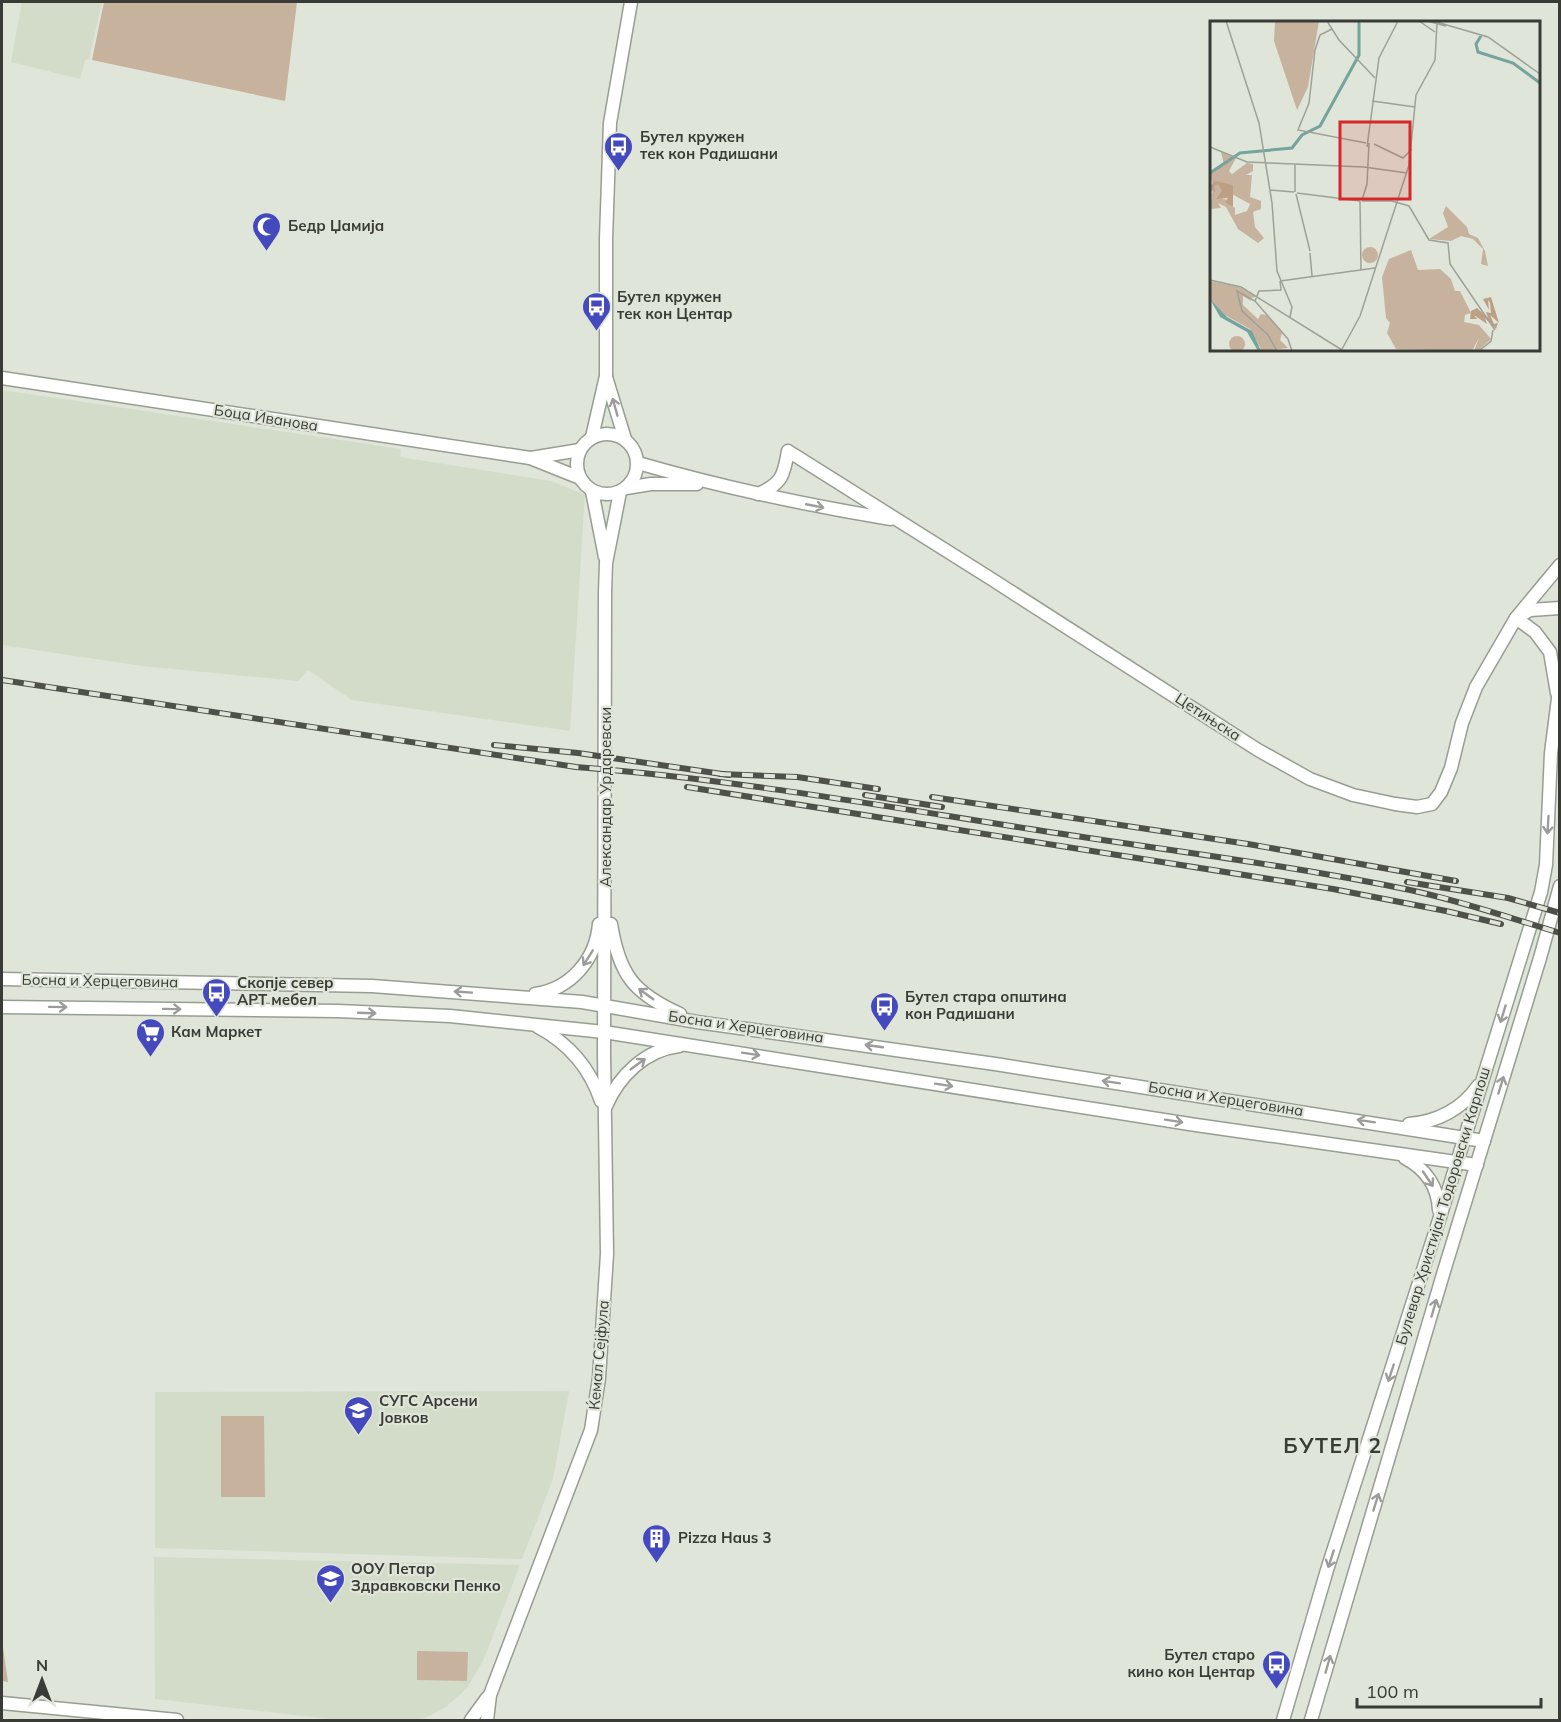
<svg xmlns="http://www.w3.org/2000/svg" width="1561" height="1722" viewBox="0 0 1561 1722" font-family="Mulish,sans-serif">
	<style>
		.built { fill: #d3dcc8 }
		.green { fill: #c7b29e }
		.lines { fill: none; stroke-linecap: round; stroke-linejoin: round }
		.minor-casing { stroke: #989d91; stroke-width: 15 }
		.minor { stroke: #fff; stroke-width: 12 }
		.rail-casing { stroke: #4e504a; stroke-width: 6 }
		.rail { stroke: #dfe5d8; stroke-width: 4; stroke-dasharray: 11; stroke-linecap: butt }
		.oneway { stroke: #9c9d9a }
		.labels { text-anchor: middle; stroke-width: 4.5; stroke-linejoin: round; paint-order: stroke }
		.poi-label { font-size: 15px; font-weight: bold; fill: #393b36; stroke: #dfe5d8; text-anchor: start }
		.street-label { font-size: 15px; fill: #393b36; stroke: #dfe5d8 }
		.district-label { font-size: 21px; font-weight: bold; letter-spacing: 1.5px; fill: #393b36; stroke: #dfe5d8 }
		.inset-river { fill: none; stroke: #75a49e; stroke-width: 3 }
		.inset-road { fill: none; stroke: #9da197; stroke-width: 1.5 }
		.view { fill: #d62828; fill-opacity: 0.15; stroke: #d62828; stroke-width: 3 }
		.inset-edge { fill: none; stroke: #393b36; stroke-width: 3 }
	</style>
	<rect width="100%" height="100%" fill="#dfe5d8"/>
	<g class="built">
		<path d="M 22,2 L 102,2 L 89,59 L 85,60 L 80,79 L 11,62 Z"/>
		<path d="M 2,390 L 401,449 L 400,457 L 551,481 L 585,495 L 570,731 L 352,700 L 308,670 L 298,681 L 142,666 L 2,645 Z"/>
		<path d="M 569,1391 L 553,1479 L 522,1559 L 155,1548 L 155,1392 Z"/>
		<path d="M 154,1557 L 520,1565 L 484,1659 L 467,1688 L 446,1707 L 425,1718 L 416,1720 L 338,1720 L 155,1699 Z"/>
	</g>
	<g class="green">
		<path d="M 104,2 L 297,2 L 285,101 L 92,60 Z"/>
		<path d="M 221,1416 L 264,1416 L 265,1497 L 221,1497 Z"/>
		<path d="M 2,1640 L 8,1682 L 2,1681 Z"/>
		<path d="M 417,1651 L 468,1652 L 467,1681 L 417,1680 Z"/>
	</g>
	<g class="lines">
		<defs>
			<g id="minor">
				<path d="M 606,377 L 625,439"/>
				<path d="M 2,378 L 530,458 L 580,478"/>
				<circle cx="607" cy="464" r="30"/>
				<path d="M 592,437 L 606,376 L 606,239 L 610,123 L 631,2"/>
				<path d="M 531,458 L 580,450"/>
				<path d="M 638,463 C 721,487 805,505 891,519"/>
				<path d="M 626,488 L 651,484 L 697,484"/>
				<path d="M 592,491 L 605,557"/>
				<path d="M 758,494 C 782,484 784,475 788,451 L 993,580 L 1258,750 L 1310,779 L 1353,795 L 1395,804 L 1417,807 L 1432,804 L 1441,792 L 1451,768 L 1462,723 L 1476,687 L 1516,618 L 1530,610 L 1560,608"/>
				<path d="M 1557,693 L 1550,652 L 1535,632 L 1516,618 L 1560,565"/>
				<path d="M 611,924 C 619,974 633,993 680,1014"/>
				<path d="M 2,979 L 372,986 L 582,1002 L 697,1022 L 995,1064 L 1484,1141"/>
				<path d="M 535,994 C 571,989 596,959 599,924"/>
				<path d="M 2,1007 L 338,1011 L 450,1016 L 604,1032 L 1196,1125 L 1477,1165"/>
				<path d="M 538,1027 C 568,1043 590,1068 601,1101"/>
				<path d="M 606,1106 C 619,1076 645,1050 679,1046"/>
				<path d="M 1409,1124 C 1437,1122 1462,1109 1478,1086"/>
				<path d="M 1405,1158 C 1426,1169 1438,1187 1439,1210"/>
				<path d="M 2,1703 L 177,1720"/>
				<path d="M 471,1720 L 487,1698"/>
				<path d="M 487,1720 L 490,1695 L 591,1430 L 599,1378 L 607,1254 L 604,1054 L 605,592 L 606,563 L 620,492"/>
				<path d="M 1283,1720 L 1327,1570 L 1440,1217 L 1541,892 L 1546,865 L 1551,753 L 1560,683"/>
				<path d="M 1311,1720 L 1444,1271 L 1540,958 L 1560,886"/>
			</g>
		</defs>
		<use href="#minor" class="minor-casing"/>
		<use href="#minor" class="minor"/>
		<defs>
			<g id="rail">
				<path d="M 2,680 L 576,767 C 733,779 888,807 1043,831 C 1165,850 1289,865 1410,890 C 1461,901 1510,918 1560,933"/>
				<path d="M 494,745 L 578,753 L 729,775"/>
				<path d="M 720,774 L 797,777 L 878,789"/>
				<path d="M 687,787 L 1333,889 L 1446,911 L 1501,924"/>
				<path d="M 865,795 L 942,807"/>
				<path d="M 932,797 L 1248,844 L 1456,881"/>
				<path d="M 1407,882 L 1508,898 L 1560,913"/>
			</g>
		</defs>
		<use href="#rail" class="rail-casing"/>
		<use href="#rail" class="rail"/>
	</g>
	<defs><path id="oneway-shaft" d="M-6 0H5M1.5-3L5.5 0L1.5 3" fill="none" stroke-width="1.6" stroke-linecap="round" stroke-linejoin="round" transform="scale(1.5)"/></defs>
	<g class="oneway">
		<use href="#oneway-shaft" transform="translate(615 407) rotate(-106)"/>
		<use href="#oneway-shaft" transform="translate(815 506) rotate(11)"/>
		<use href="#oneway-shaft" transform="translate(1548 825) rotate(93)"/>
		<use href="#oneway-shaft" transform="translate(588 958) rotate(122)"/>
		<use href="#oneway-shaft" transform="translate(463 992) rotate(-176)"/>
		<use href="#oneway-shaft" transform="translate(646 994) rotate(-144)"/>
		<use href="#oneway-shaft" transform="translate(58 1007) rotate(1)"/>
		<use href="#oneway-shaft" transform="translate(172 1009) rotate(1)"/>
		<use href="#oneway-shaft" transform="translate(367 1013) rotate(2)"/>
		<use href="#oneway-shaft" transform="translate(1503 1014) rotate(107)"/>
		<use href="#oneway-shaft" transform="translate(874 1046) rotate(-172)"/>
		<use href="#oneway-shaft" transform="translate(751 1054) rotate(9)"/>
		<use href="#oneway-shaft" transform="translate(638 1064) rotate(-36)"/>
		<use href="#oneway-shaft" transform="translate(1111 1082) rotate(-171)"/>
		<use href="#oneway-shaft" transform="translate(944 1085) rotate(9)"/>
		<use href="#oneway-shaft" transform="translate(1501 1085) rotate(-73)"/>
		<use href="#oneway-shaft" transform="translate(1174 1121) rotate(9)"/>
		<use href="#oneway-shaft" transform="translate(1366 1121) rotate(-171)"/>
		<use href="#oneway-shaft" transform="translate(1428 1179) rotate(56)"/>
		<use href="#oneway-shaft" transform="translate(1434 1308) rotate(-74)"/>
		<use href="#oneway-shaft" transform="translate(1391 1373) rotate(108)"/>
		<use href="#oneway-shaft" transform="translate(1376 1502) rotate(-73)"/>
		<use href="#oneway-shaft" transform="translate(1331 1559) rotate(108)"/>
		<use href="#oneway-shaft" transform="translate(1328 1664) rotate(-74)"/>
	</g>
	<defs>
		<symbol id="bus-pin" viewBox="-11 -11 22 30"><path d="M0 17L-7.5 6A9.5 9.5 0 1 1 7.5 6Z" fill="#4549be" stroke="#dfe5d8"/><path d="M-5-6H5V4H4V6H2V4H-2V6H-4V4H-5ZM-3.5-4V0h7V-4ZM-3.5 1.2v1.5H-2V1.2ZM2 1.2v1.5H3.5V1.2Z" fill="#fff"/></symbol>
		<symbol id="mosque-pin" viewBox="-11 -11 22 30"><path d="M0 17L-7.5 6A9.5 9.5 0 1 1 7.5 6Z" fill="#4549be" stroke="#dfe5d8"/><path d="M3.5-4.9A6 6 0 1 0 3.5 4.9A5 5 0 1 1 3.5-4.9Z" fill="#fff"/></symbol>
		<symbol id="supermarket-pin" viewBox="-11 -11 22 30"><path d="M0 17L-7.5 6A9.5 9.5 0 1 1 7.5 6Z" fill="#4549be" stroke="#dfe5d8"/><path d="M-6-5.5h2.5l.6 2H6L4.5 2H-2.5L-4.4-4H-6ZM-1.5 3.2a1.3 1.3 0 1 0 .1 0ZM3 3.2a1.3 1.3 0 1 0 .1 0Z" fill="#fff"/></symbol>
		<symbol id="school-pin" viewBox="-11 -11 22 30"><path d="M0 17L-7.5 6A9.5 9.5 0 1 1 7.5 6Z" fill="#4549be" stroke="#dfe5d8"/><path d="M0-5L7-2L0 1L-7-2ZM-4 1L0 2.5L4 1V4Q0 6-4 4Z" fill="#fff"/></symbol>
		<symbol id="building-pin" viewBox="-11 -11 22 30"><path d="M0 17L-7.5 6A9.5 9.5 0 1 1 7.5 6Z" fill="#4549be" stroke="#dfe5d8"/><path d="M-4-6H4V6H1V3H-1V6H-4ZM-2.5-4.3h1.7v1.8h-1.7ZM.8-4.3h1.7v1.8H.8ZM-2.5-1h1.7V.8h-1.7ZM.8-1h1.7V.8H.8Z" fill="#fff"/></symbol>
	</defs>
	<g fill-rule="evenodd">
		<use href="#bus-pin" x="602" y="130" width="33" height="45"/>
		<use href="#mosque-pin" x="250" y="210" width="33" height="45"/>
		<use href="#bus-pin" x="580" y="290" width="33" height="45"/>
		<use href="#bus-pin" x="200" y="976" width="33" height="45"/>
		<use href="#bus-pin" x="868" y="990" width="33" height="45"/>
		<use href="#supermarket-pin" x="134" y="1016" width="33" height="45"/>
		<use href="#school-pin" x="342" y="1394" width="33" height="45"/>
		<use href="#building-pin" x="640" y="1522" width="33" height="45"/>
		<use href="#school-pin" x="314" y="1562" width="33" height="45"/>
		<use href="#bus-pin" x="1260" y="1648" width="33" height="45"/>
	</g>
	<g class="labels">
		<g class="poi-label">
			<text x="640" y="142">Бутел кружен<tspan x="640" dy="17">тек кон Радишани</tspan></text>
			<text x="288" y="231">Бедр Џамија</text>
			<text x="617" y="302">Бутел кружен<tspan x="617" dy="17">тек кон Центар</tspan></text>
			<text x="237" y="988">Скопје север<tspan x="237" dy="17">АРТ мебел</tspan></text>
			<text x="905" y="1002">Бутел стара општина<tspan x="905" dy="17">кон Радишани</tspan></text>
			<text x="171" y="1037">Кам Маркет</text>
			<text x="379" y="1406">СУГС Арсени<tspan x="379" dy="17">Јовков</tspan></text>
			<text x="678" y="1543">Pizza Haus 3</text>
			<text x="351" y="1574">ООУ Петар<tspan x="351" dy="17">Здравковски Пенко</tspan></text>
			<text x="1255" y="1660" text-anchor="end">Бутел старо<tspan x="1255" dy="17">кино кон Центар</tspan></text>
		</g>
		<g class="street-label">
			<text transform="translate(266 418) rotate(9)" y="5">Боца Иванова</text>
			<text transform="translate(1208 717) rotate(33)" y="5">Цетињска</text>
			<text transform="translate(606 797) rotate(-90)" y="5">Александар Урдаревски</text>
			<text transform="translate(100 981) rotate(1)" y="5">Босна и Херцеговина</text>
			<text transform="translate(746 1027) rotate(8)" y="5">Босна и Херцеговина</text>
			<text transform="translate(1226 1099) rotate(9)" y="5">Босна и Херцеговина</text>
			<text transform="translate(1443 1206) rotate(-73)" y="5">Булевар Христијан Тодоровски Карпош</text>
			<text transform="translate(599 1355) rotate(-85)" y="5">Ќемал Сејфула</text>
		</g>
		<g class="district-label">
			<text x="1333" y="1453">БУТЕЛ 2</text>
		</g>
	</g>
	<g transform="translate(1210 21)">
		<rect width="330" height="330" fill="#dfe5d8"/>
		<path d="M 65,0 L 109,0 L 98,66 L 87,89 L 64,20 ZM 11,131 L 26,137 L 19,150 L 22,153 L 37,142 L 43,143 L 43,150 L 36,154 L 42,154 L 40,176 L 51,180 L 51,188 L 43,191 L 45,206 L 54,217 L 48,222 L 28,208 L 16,186 L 8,182 L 11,187 L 0,188 L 3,166 L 0,150 L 14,144 ZM 18,171 L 40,183 L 37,190 L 25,194 L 25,187 L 15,182 L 20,179 L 12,178 ZM 236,185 L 257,206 L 259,213 L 268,217 L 275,230 L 278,245 L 271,243 L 273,228 L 263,218 L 251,215 L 241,220 L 219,218 L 238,206 L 233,192 ZM152 234a8 8 0 1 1 16 0a8 8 0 1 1-16 0ZM 201,229 L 208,249 L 230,248 L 241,258 L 245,270 L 250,270 L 261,292 L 255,294 L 254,301 L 269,304 L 281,318 L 268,330 L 264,330 L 269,317 L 262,330 L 186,328 L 177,312 L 180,302 L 176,297 L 172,256 L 179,238 ZM 0,260 L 29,266 L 46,276 L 40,277 L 41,280 L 33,275 L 33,284 L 48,298 L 51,293 L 57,294 L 72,312 L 70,319 L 78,327 L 52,330 L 40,308 L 15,294 L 0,278 ZM19 323a8 8 0 1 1 16 0a8 8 0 1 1-16 0Z" fill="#c7b29e" fill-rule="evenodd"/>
		<path d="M 5,160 L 23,164 L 23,186 L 15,182 L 18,177 L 6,178 L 12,170 L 8,163 L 4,165 L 5,171 L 2,169 L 0,172 L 4,175 L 0,173 L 0,165 ZM 281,276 L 289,302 L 280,294 L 284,303 L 288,302 L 286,308 L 275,297 L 277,303 L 264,294 L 267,298 L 260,298 L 261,290 L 267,287 L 278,297 L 276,291 L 281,292 L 280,282 L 278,279 L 279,289 L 273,278 Z" fill="#bda083"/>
		<path d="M 0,278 L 17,296 L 42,310 L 51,330 L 48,330 L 37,311 L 10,296 Z" fill="#75a49e"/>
		<path class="inset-river" d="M 271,15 L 266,23 L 268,31 L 303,42 L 330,62M 0,152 L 30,132 L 82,127 L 92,114 L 110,105 L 149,34 L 149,0"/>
		<path class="inset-road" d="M 16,0 L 49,102 L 62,182 L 67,250 L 82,286 L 80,296M 117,0 L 129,19 L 165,57M 209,0 L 225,11M 217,0 L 236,5M 223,0 L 278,16 L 330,53M 122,8 L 110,14 L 105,29 L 99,82 L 88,109 L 156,122M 162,80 L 205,86M 164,123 L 193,137 L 202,128M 0,126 L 37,141 L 154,146 L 197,152M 157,126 L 169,37 L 188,0M 60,169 L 84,171M 85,171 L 85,144M 87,172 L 150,180M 86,173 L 100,230M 152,179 L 157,163 L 159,122M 150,180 L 151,249M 152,180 L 182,180 L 199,185 L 219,219 L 238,222 L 240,243 L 285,309M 100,232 L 102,255M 0,259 L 31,266 L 132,329M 70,260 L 165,247M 45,280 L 49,270 L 71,269 L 70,260M 67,330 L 58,314 L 32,290 L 27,270 L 45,280 L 78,318 L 82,330M 131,330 L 150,295 L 199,144 L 206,74 L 225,39 L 227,2M 269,330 L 281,320 L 283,309"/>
		<path class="view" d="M 130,101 L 200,101 L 200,178 L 130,178 Z"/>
		<rect width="330" height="330" class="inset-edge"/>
	</g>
	<rect width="1561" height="1722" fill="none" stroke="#393b36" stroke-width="6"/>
	<g transform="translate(42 1680)" stroke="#dfe5d8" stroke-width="4.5" paint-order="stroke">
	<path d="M0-4.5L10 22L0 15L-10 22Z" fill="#393b36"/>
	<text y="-9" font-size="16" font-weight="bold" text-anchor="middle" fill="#393b36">N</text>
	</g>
	<path d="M1357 1698v9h184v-9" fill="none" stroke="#393b36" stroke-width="3"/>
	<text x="1366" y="1698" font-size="18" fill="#393b36" stroke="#dfe5d8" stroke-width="4.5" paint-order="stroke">100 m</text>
</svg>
